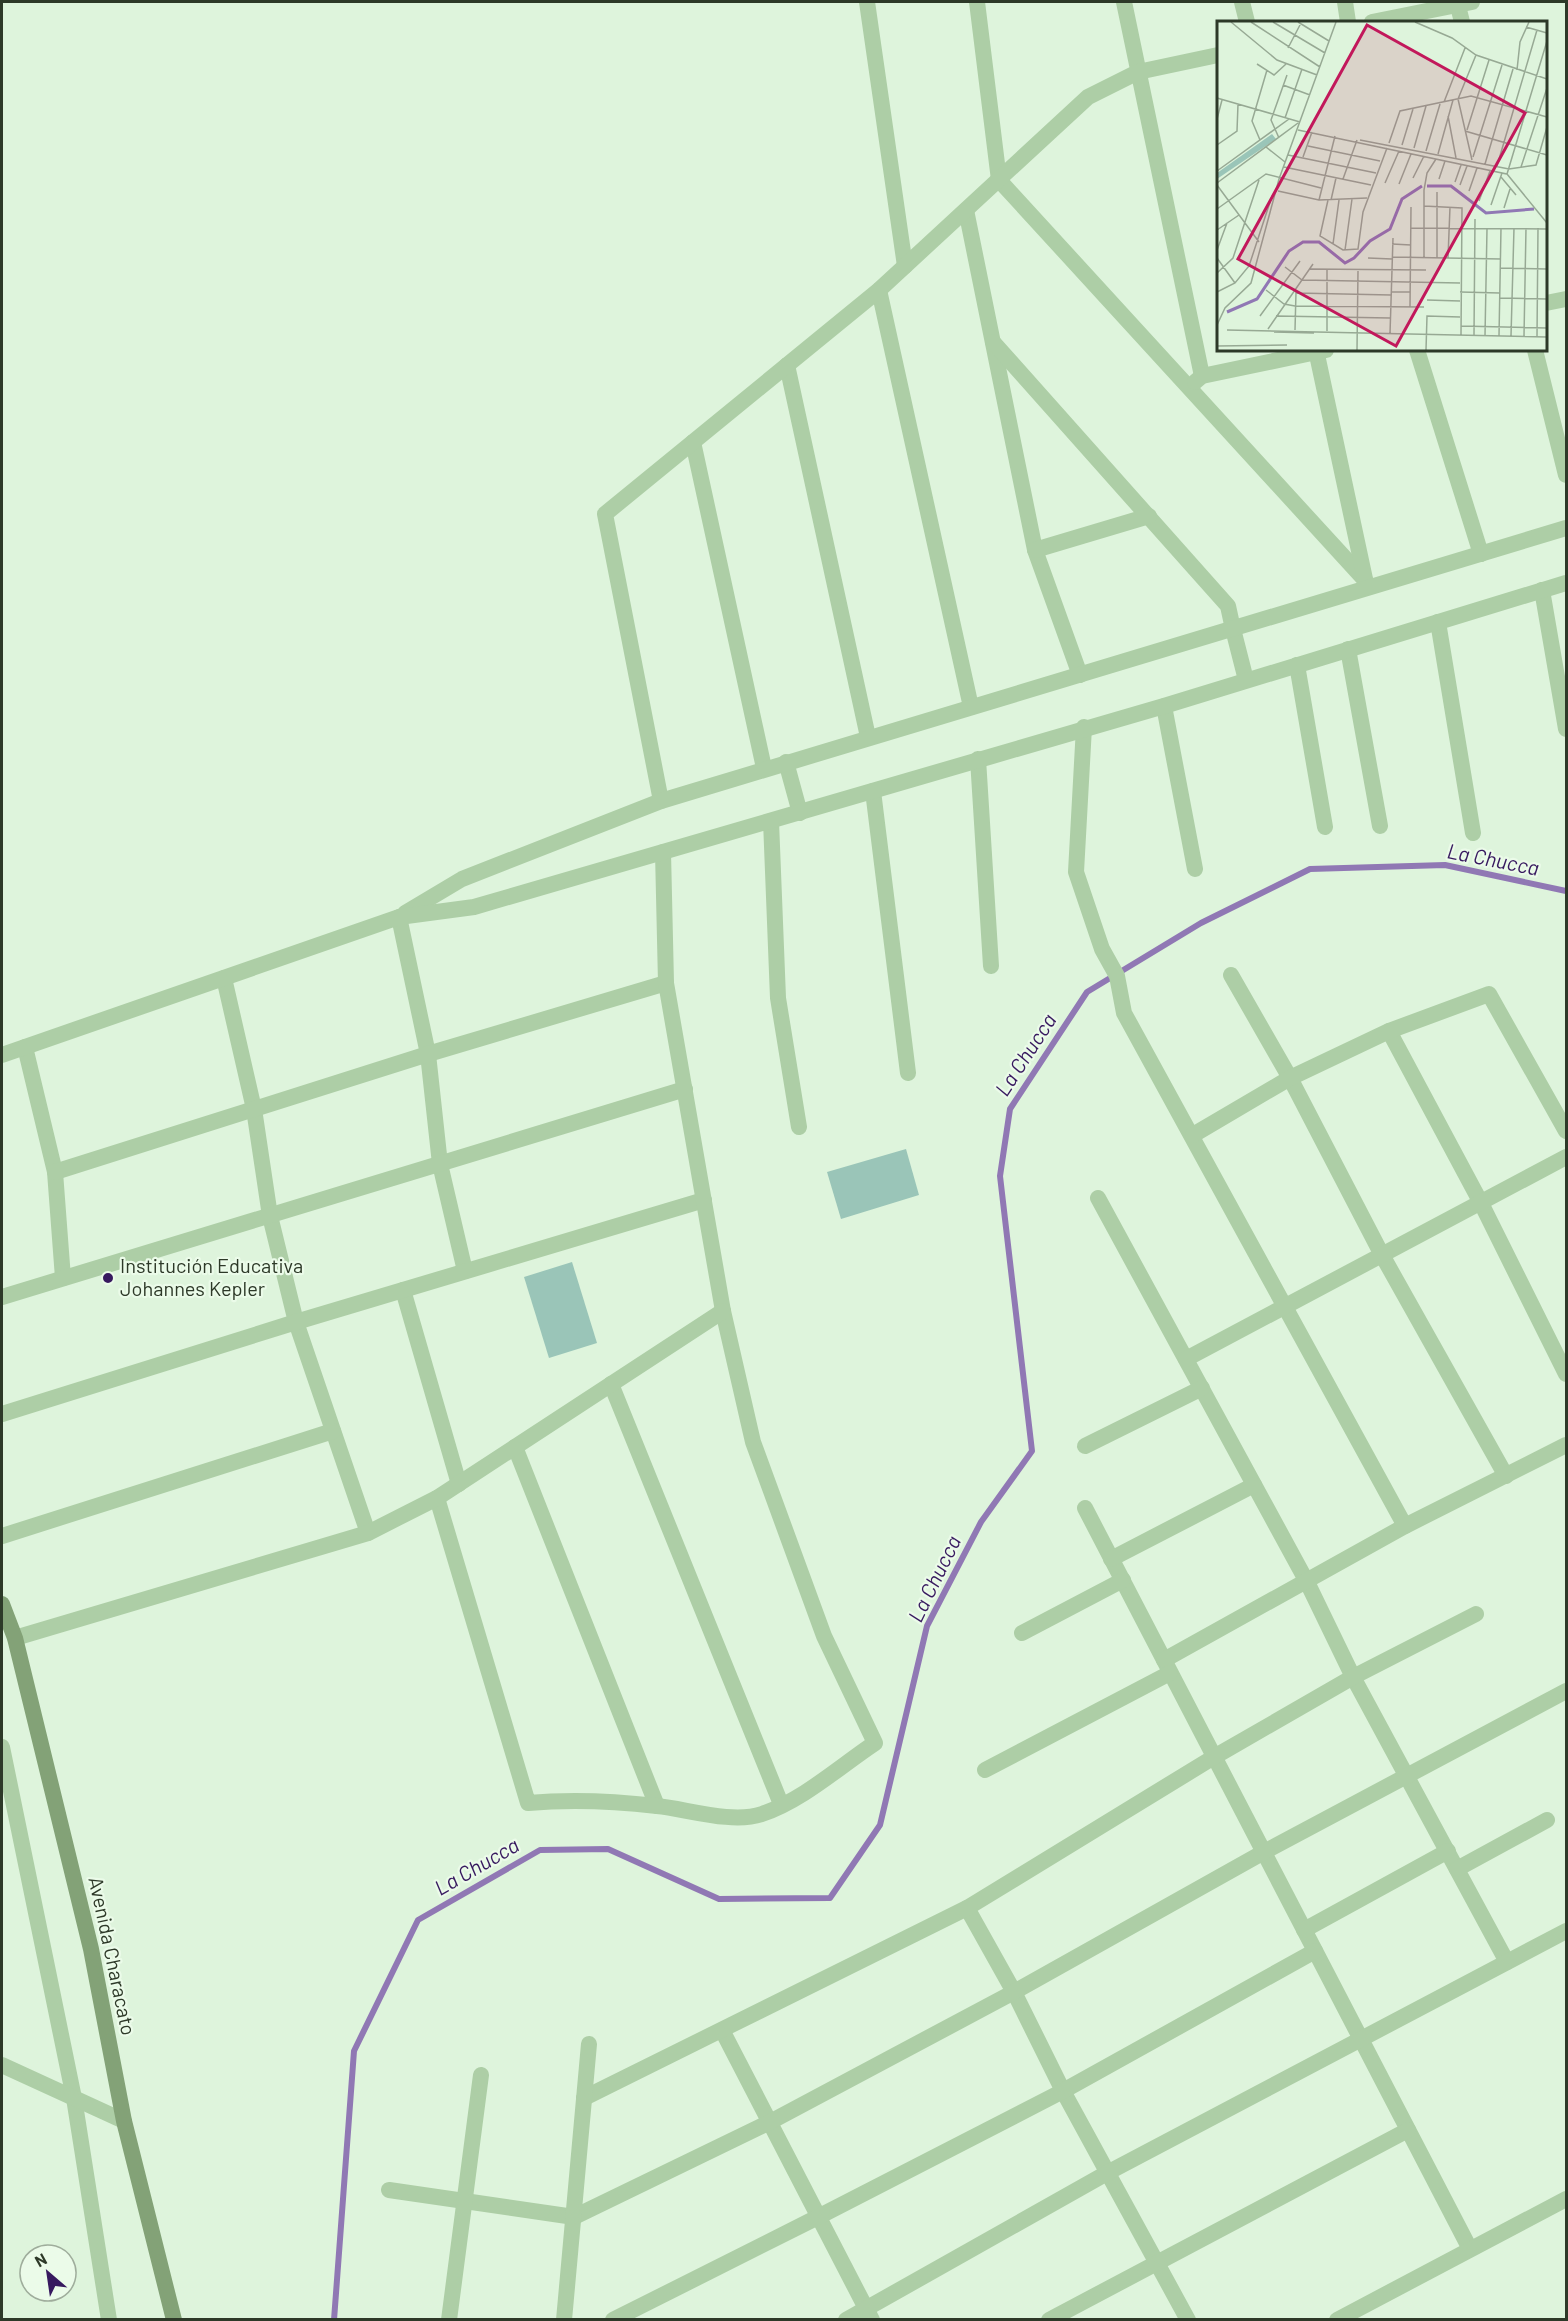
<svg xmlns="http://www.w3.org/2000/svg" width="1568" height="2321" viewBox="0 0 1568 2321" font-family="Barlow,sans-serif">
	<style>
		.green { fill: #9ac5b8 }
		.lines { fill: none; stroke-linecap: round; stroke-linejoin: round }
		.stream { stroke: #9078b4; stroke-width: 6 }
		.minor { stroke: #adcea6; stroke-width: 16 }
		.tertiary { stroke: #adcea6; stroke-width: 16 }
		.secondary { stroke: #83a277; stroke-width: 16 }
		.poi-dot { fill: #37195f; stroke: #ebfbe9; stroke-width: 2 }
		.labels { text-anchor: middle; stroke-width: 4.5; stroke-linejoin: round; paint-order: stroke }
		.poi-label { font-size: 20px; fill: #2d3928; stroke: #ebfbe9; text-anchor: start }
		.street-label { font-size: 20px; fill: #2d3928; stroke: #ebfbe9 }
		.water-label { font-size: 21px; font-style: italic; fill: #37195f; stroke: #ebfbe9 }
		.inset-river { fill: none; stroke: #9078b4; stroke-width: 3 }
		.inset-road { fill: none; stroke: #97a994; stroke-width: 1.5 }
		.view { fill: #c2185b; fill-opacity: 0.15; stroke: #c2185b; stroke-width: 3 }
		.inset-edge { fill: none; stroke: #2d3928; stroke-width: 3 }
	</style>
	<rect width="100%" height="100%" fill="#def4dc"/>
	<g class="green">
		<path d="M 906,1149 L 919,1195 L 841,1219 L 827,1172 Z"/>
		<path d="M 572,1262 L 597,1343 L 549,1358 L 524,1277 Z"/>
	</g>
	<g class="lines">
		<path class="stream" d="M 334,2320 L 354,2051 L 418,1920 L 540,1850 L 608,1849 L 719,1899 L 830,1898 L 880,1825 L 927,1626 L 981,1522 L 1032,1451 L 1000,1176 L 1010,1109 L 1087,992 L 1201,923 L 1310,869 L 1445,865 L 1566,891"/>
		<g class="minor">
			<path d="M 867,2 L 905,266"/>
			<path d="M 977,2 L 999,180 L 1365,580"/>
			<path d="M 1124,2 L 1202,376"/>
			<path d="M 1242,2 L 1247,22"/>
			<path d="M 1345,2 L 1348,22"/>
			<path d="M 1457,2 L 1462,22"/>
			<path d="M 1372,22 L 1472,2"/>
			<path d="M 966,210 L 1035,550 L 1080,675"/>
			<path d="M 879,290 L 971,707"/>
			<path d="M 1546,303 L 1566,299"/>
			<path d="M 993,342 L 1228,606 L 1233,629"/>
			<path d="M 1316,350 L 1365,579"/>
			<path d="M 1417,350 L 1481,554"/>
			<path d="M 1535,350 L 1566,475"/>
			<path d="M 787,365 L 868,737"/>
			<path d="M 1195,382 L 1202,376 L 1326,350"/>
			<path d="M 693,442 L 764,768"/>
			<path d="M 1035,550 L 1149,516"/>
			<path d="M 1542,590 L 1566,729"/>
			<path d="M 1438,622 L 1473,833"/>
			<path d="M 1348,649 L 1380,826"/>
			<path d="M 1297,665 L 1325,827"/>
			<path d="M 1164,706 L 1195,869"/>
			<path d="M 1084,727 L 1076,872 L 1102,949 L 1117,976 L 1124,1013 L 1405,1526"/>
			<path d="M 978,759 L 991,966"/>
			<path d="M 873,791 L 908,1073"/>
			<path d="M 661,801 L 605,514 L 879,290 L 1088,97 L 1138,72 L 1218,55"/>
			<path d="M 771,821 L 778,998 L 799,1127"/>
			<path d="M 399,917 L 428,1054 L 440,1164 L 465,1271"/>
			<path d="M 1231,975 L 1290,1078 L 1382,1255 L 1506,1476"/>
			<path d="M 224,978 L 254,1109 L 270,1216 L 296,1322 L 368,1533"/>
			<path d="M 1389,1031 L 1481,1203 L 1566,1374"/>
			<path d="M 25,1047 L 55,1172 L 63,1278"/>
			<path d="M 1193,1135 L 1290,1078 L 1389,1031 L 1489,994 L 1566,1131"/>
			<path d="M 55,1172 L 428,1054 L 666,983"/>
			<path d="M 1098,1198 L 1307,1582 L 1353,1677 L 1507,1962"/>
			<path d="M 403,1290 L 459,1484"/>
			<path d="M 2,1297 L 685,1089"/>
			<path d="M 1186,1359 L 1566,1157"/>
			<path d="M 611,1384 L 781,1804"/>
			<path d="M 2,1414 L 296,1322 L 704,1200"/>
			<path d="M 1085,1446 L 1202,1388"/>
			<path d="M 515,1447 L 657,1806"/>
			<path d="M 437,1498 L 528,1803 C 571,1799 614,1801 657,1806 C 687,1809 732,1824 762,1814 C 803,1800 839,1767 875,1743 L 824,1636 L 753,1442 L 723,1311 L 666,983 L 663,852"/>
			<path d="M 1085,1508 L 1470,2249"/>
			<path d="M 2,1536 L 333,1431"/>
			<path d="M 1111,1559 L 1254,1485"/>
			<path d="M 1022,1633 L 1123,1580"/>
			<path d="M 15,1638 L 368,1533 L 437,1498 L 723,1311"/>
			<path d="M 1164,1660 L 1405,1526 L 1566,1445"/>
			<path d="M 2,1747 L 74,2098 L 109,2320"/>
			<path d="M 985,1770 L 1170,1673"/>
			<path d="M 1457,1869 L 1547,1820"/>
			<path d="M 967,1908 L 1014,1992 L 1063,2091 L 1188,2320"/>
			<path d="M 1304,1930 L 1448,1851"/>
			<path d="M 723,2032 L 872,2320"/>
			<path d="M 584,2098 L 967,1908 L 1214,1757 L 1353,1677 L 1476,1614"/>
			<path d="M 389,2190 L 574,2217 L 770,2122 L 1014,1992 L 1264,1852 L 1566,1691"/>
			<path d="M 449,2320 L 481,2075"/>
			<path d="M 564,2320 L 589,2044"/>
			<path d="M 613,2320 L 818,2217 L 1063,2091 L 1315,1951"/>
			<path d="M 846,2320 L 1107,2173 L 1566,1931"/>
			<path d="M 1049,2320 L 1408,2130"/>
			<path d="M 1337,2320 L 1566,2199"/>
		</g>
		<g class="tertiary">
			<path d="M 1233,629 L 1246,680"/>
			<path d="M 786,762 L 800,813"/>
			<path d="M 405,913 L 462,879 L 661,801 L 1566,528"/>
			<path d="M 2,1055 L 399,917 L 474,907 L 1164,706 L 1566,583"/>
			<path d="M 2,2065 L 124,2121"/>
		</g>
		<path class="secondary" d="M 2,1604 L 15,1638 L 91,1949 L 124,2121 L 174,2320"/>
	</g>
	<circle class="poi-dot" cx="108" cy="1278" r="6"/>
	<g class="labels">
		<g class="poi-label">
			<text x="120" y="1273">Institución Educativa<tspan x="120" dy="23">Johannes Kepler</tspan></text>
		</g>
		<g class="street-label">
			<text transform="translate(112 1956) rotate(78)" y="7">Avenida Characato</text>
		</g>
		<g class="water-label">
			<text transform="translate(1493 860) rotate(11)" y="7">La Chucca</text>
			<text transform="translate(1026 1055) rotate(-57)" y="7">La Chucca</text>
			<text transform="translate(935 1579) rotate(-64)" y="7">La Chucca</text>
			<text transform="translate(477 1867) rotate(-30)" y="7">La Chucca</text>
		</g>
	</g>
	<g transform="translate(1217 21)">
		<rect width="330" height="330" fill="#def4dc"/>
		<path d="M 55,113 L 59,118 L 0,158 L 0,152 Z" fill="#9ac5b8"/>
		<path class="inset-river" d="M 210,165 L 234,165 L 269,192 L 317,188M 10,291 L 40,278 L 72,230 L 86,221 L 102,221 L 128,242 L 137,237 L 153,220 L 173,208 L 185,178 L 205,165"/>
		<path class="inset-road" d="M 14,1 L 60,39 L 100,54M 34,1 L 103,46M 56,1 L 108,32M 81,1 L 112,20M 198,1 L 235,17 L 259,34 L 330,58M 309,6 L 330,12M 71,27 L 84,2M 40,43 L 57,54 L 69,43M 300,49 L 303,21 L 312,1M 66,64 L 93,74M 0,77 L 83,101M 227,81 L 248,27M 231,95 L 239,137M 68,97 L 85,48M 0,98 L 5,79M 81,109 L 290,153 L 330,20M 250,109 L 272,39M 248,110 L 330,134M 62,117 L 54,99 L 70,54M 43,119 L 35,100 L 50,49M 143,119 L 292,148 L 319,144 L 330,106M 172,122 L 183,90 L 254,75 L 330,96M 0,124 L 20,110 L 21,83M 185,124 L 196,88M 91,125 L 163,140M 49,126 L 68,141M 197,127 L 209,85M 209,130 L 223,83M 221,133 L 236,79M 71,134 L 159,152M 86,136 L 95,111M 256,136 L 285,44M 255,139 L 241,78 L 259,34M 268,143 L 296,48M 280,145 L 320,9M 67,146 L 154,164M 304,146 L 330,67M 0,150 L 72,98M 290,153 L 330,202M 284,156 L 299,174M 196,157 L 207,135M 126,158 L 140,119M 222,158 L 228,140M 238,161 L 244,144M 0,162 L 81,102M 168,162 L 182,130M 182,163 L 194,133M 0,164 L 42,221M 243,164 L 250,145M 61,170 L 102,179 L 150,177M 252,170 L 260,147M 102,179 L 118,115M 111,179 L 103,215 L 126,229 L 141,228 L 146,191 L 170,127M 114,179 L 119,157M 262,180 L 273,150M 274,184 L 285,152M 207,185 L 245,187 L 244,314M 287,187 L 293,168M 0,188 L 49,153 L 104,167M 194,207 L 330,208M 0,209 L 22,194M 116,223 L 122,179M 175,223 L 194,224M 0,229 L 10,202M 128,229 L 135,178M 175,236 L 284,238M 207,236 L 207,169 L 210,152 L 219,138M 0,237 L 18,262M 151,237 L 175,238M 220,237 L 220,171M 231,237 L 233,186M 68,246 L 85,259 L 243,262M 284,247 L 330,248M 92,248 L 209,249M 0,252 L 16,237 L 42,159M 49,269 L 67,283 L 78,285 L 207,286M 0,271 L 18,262 L 32,245 L 55,175M 174,271 L 193,271M 243,271 L 283,272M 79,272 L 174,274M 283,277 L 330,278M 210,279 L 243,280M 193,286 L 194,186M 43,295 L 83,240M 59,295 L 173,297M 0,304 L 8,287 L 34,262 L 62,158 L 119,1M 244,305 L 330,307M 51,308 L 96,243M 10,309 L 330,316M 78,309 L 79,271M 110,310 L 110,249M 57,311 L 97,312M 173,313 L 176,217M 257,314 L 258,198M 268,315 L 270,208M 282,315 L 284,207M 294,315 L 297,207M 307,315 L 309,207M 320,316 L 321,207M 0,325 L 70,324M 140,329 L 141,250M 209,329 L 210,295 L 243,296"/>
		<path class="view" d="M 150,4 L 308,92 L 179,325 L 21,238 Z"/>
		<rect width="330" height="330" class="inset-edge"/>
	</g>
	<rect width="1568" height="2321" fill="none" stroke="#2d3928" stroke-width="6"/>
	<g transform="translate(48 2273) rotate(331)"><circle r="28" fill="#ebfbe9" stroke="#9fad9c" stroke-width="1.5"/>
	<path d="M0-4.5L10 22L0 15L-10 22Z" fill="#37195f"/>
	<text y="-9" font-size="16" font-weight="bold" text-anchor="middle" fill="#2d3928">N</text>
	</g>
</svg>
